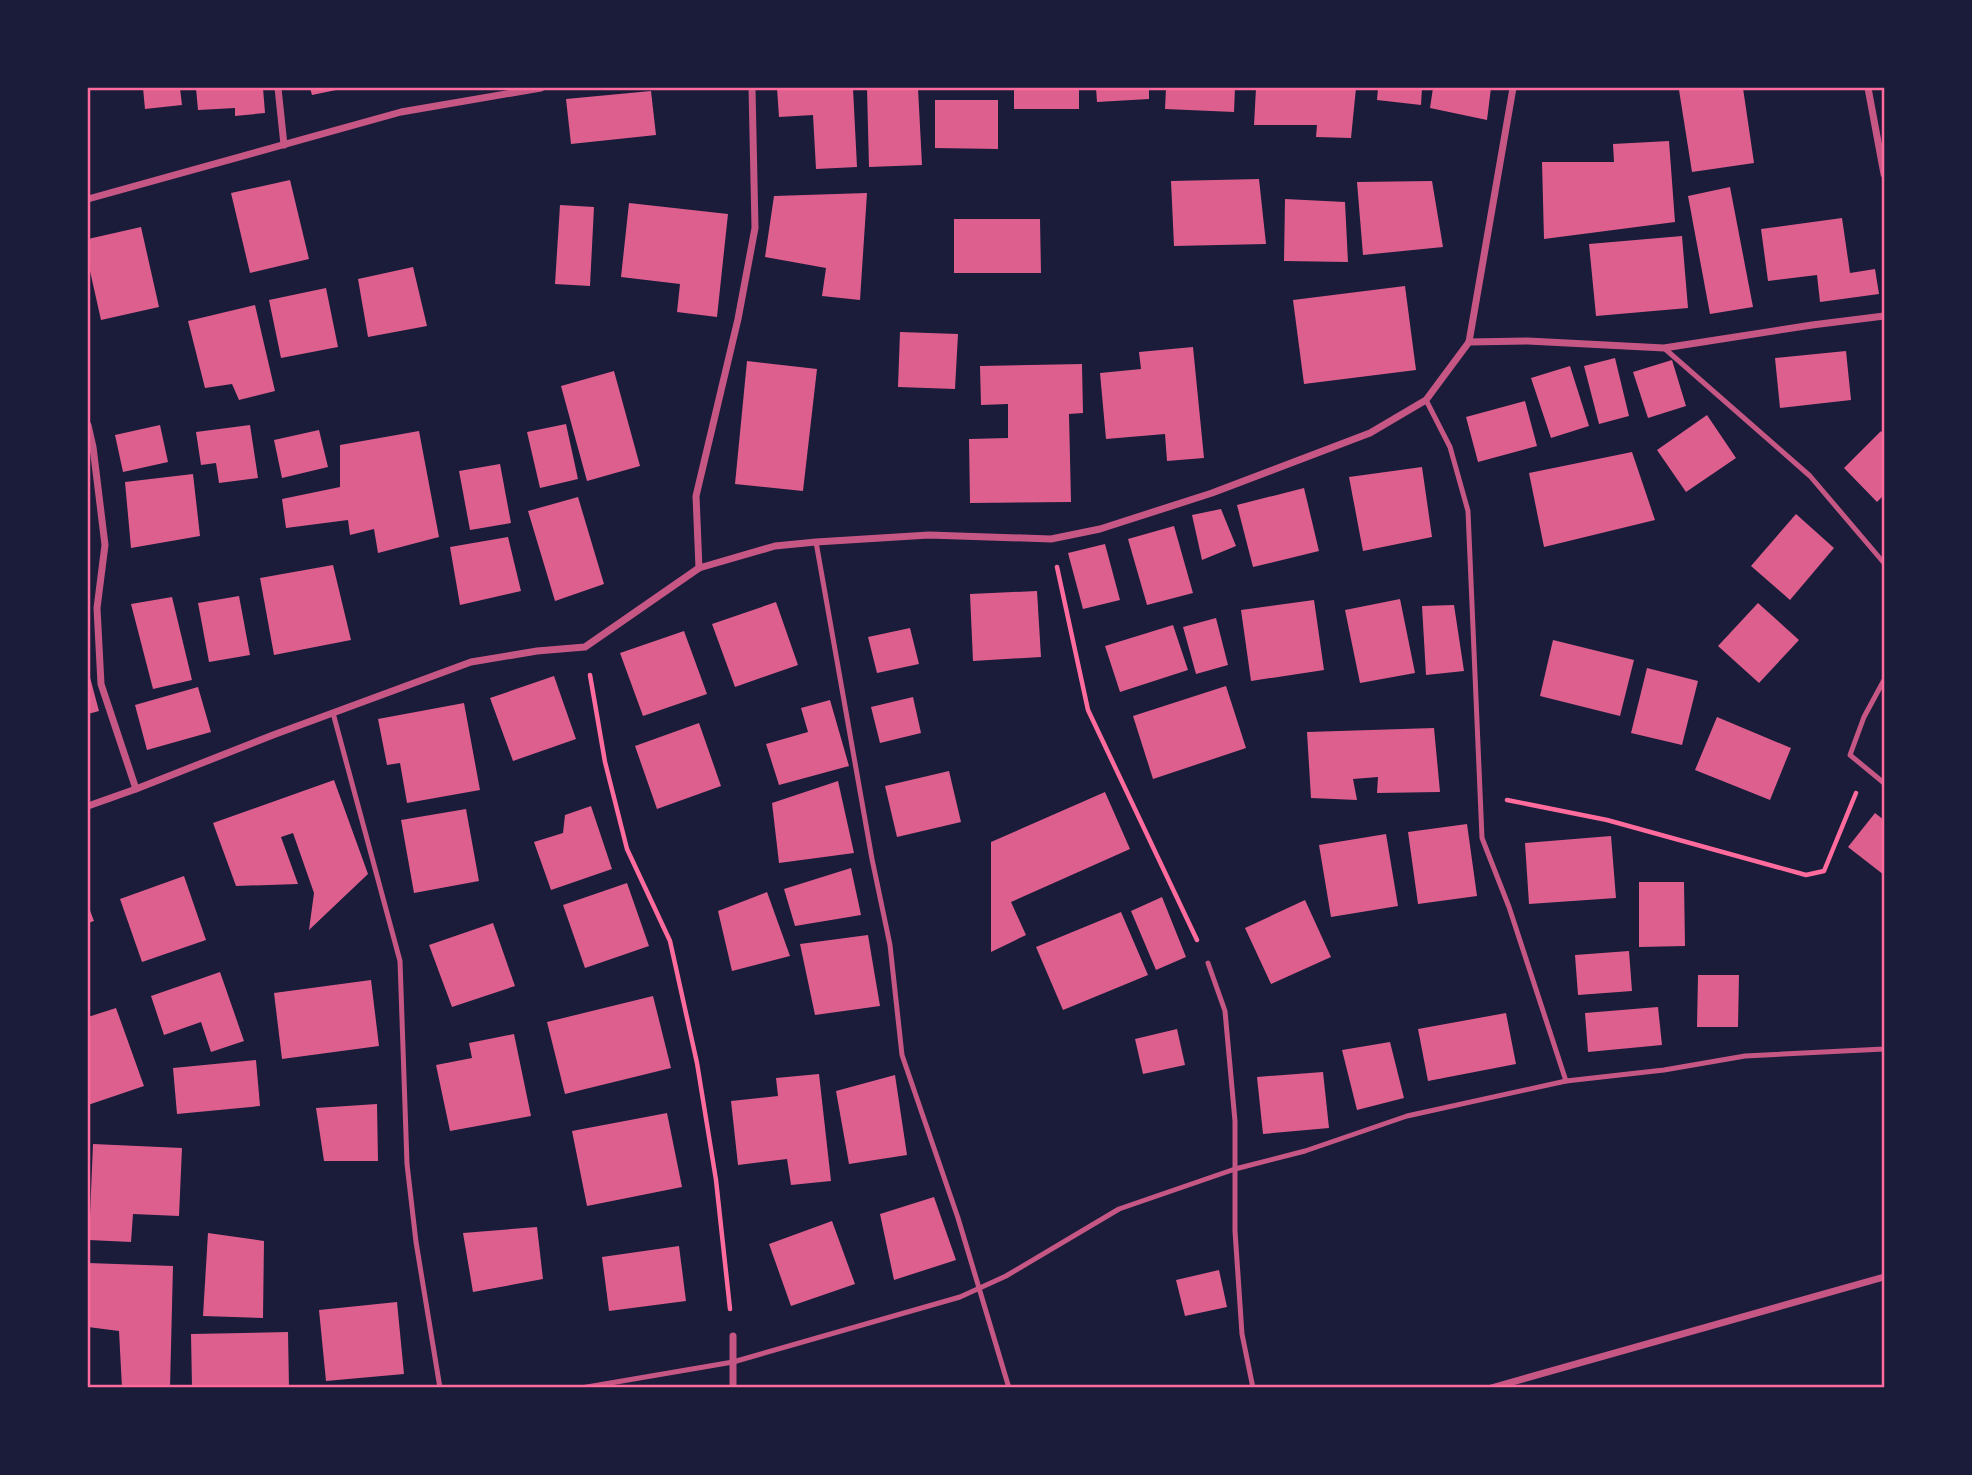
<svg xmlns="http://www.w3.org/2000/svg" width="1972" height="1475" viewBox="0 0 1972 1475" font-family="'Noto Sans',sans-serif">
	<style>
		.building { fill: #dd5f8e }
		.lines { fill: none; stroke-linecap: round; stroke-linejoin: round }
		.path { stroke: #ff6b9d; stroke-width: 4.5 }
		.service { stroke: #c65784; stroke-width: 5 }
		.minor { stroke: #c65784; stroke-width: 7 }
		.neatline { fill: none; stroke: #ff6b9d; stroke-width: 2.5 }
	</style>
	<rect width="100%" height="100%" fill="#1b1b3a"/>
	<g class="building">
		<path d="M 143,88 L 180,88 L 182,105 L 145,109 Z"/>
		<path d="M 196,88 L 263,88 L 265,113 L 235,116 L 235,108 L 198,110 Z"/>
		<path d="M 310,88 L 341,88 L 341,89 L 312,95 Z"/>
		<path d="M 777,88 L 853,88 L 857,167 L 816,169 L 813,115 L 779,117 Z"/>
		<path d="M 867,88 L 918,88 L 922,165 L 869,167 Z"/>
		<rect x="1014" y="88" width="65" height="21"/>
		<path d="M 1096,88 L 1149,88 L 1149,99 L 1097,102 Z"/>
		<path d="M 1166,88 L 1235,88 L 1234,112 L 1165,109 Z"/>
		<path d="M 1256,88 L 1356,88 L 1351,138 L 1316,137 L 1317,125 L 1254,125 Z"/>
		<path d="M 1378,88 L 1422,88 L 1421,105 L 1377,100 Z"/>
		<path d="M 1433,88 L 1491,88 L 1487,120 L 1430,108 Z"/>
		<path d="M 1693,88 L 1743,88 L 1754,163 L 1692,172 L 1679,90 Z"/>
		<path d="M 651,91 L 656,135 L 571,144 L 566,99 Z"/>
		<path d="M 935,100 L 998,100 L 998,149 L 935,148 Z"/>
		<path d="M 1669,141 L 1675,222 L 1544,239 L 1542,162 L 1614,162 L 1613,144 Z"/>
		<path d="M 1259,179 L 1266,244 L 1174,246 L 1171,181 Z"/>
		<path d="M 290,180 L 309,259 L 250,273 L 231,193 Z"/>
		<path d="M 1432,181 L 1443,247 L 1363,255 L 1357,182 Z"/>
		<path d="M 1730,187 L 1753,307 L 1710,314 L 1688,196 Z"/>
		<path d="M 867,193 L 860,300 L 822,296 L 826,268 L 765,257 L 774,196 Z"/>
		<path d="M 1285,199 L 1345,202 L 1348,262 L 1284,261 Z"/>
		<path d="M 629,203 L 728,214 L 717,317 L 677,312 L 680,284 L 621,277 Z"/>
		<path d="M 560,205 L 594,207 L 590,286 L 555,284 Z"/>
		<path d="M 1842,218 L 1850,273 L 1875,269 L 1879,294 L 1820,302 L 1817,275 L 1768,281 L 1761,229 Z"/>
		<path d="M 954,219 L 1040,219 L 1041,273 L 954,273 Z"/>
		<path d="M 141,227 L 159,307 L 101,320 L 88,262 L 88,239 Z"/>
		<path d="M 1682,236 L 1688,308 L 1596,316 L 1589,244 Z"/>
		<path d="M 413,267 L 427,326 L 368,337 L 358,279 Z"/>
		<path d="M 1405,286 L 1416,370 L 1304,384 L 1293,300 Z"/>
		<path d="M 326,288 L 338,347 L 281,358 L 269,300 Z"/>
		<path d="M 255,305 L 275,391 L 239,400 L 232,384 L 205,388 L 188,321 Z"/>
		<path d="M 900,332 L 958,334 L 955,389 L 898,387 Z"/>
		<path d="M 1193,347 L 1204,458 L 1167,461 L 1165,434 L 1106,439 L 1100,373 L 1141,369 L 1139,352 Z"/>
		<path d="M 1846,351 L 1851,400 L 1780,408 L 1775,358 Z"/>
		<path d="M 1615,358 L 1629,416 L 1599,424 L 1584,366 Z"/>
		<path d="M 1672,360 L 1686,406 L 1648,418 L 1633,372 Z"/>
		<path d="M 747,361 L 817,369 L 803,491 L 735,484 Z"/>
		<path d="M 1082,364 L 1083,413 L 1069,414 L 1071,502 L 970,503 L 969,439 L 1008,438 L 1008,404 L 981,405 L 980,366 Z"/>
		<path d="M 1570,366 L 1589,426 L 1551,438 L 1531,378 Z"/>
		<path d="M 614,371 L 640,466 L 587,481 L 561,386 Z"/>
		<path d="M 1525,401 L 1537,446 L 1478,462 L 1466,417 Z"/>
		<path d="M 1707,415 L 1736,458 L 1686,492 L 1657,450 Z"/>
		<path d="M 566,424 L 578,479 L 540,488 L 527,432 Z"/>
		<path d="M 160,425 L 168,462 L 123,472 L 115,435 Z"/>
		<path d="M 250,425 L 258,478 L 219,483 L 216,463 L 201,465 L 196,432 Z"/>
		<path d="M 319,430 L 328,467 L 282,478 L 274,440 Z"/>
		<path d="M 419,431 L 439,537 L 378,553 L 374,529 L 350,535 L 348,520 L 286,528 L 282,499 L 340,487 L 340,445 Z"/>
		<path d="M 1881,431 L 1884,435 L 1884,495 L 1877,502 L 1844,468 Z"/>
		<path d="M 1632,452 L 1655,520 L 1544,547 L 1529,473 Z"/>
		<path d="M 500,464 L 511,523 L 470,530 L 459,471 Z"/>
		<path d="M 1422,467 L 1432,537 L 1363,551 L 1349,477 Z"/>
		<path d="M 193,474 L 200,536 L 131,548 L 125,482 Z"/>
		<path d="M 1304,488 L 1319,551 L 1253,567 L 1237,505 Z"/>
		<path d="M 578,497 L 604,584 L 555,601 L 528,511 Z"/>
		<path d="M 1221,509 L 1236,546 L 1202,560 L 1192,515 Z"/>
		<path d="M 1796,514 L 1834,548 L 1790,600 L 1751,566 Z"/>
		<path d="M 1174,526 L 1193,593 L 1147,605 L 1128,539 Z"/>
		<path d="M 508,537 L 521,591 L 460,605 L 450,547 Z"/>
		<path d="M 1105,544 L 1120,600 L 1083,609 L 1068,553 Z"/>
		<path d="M 333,565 L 351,640 L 274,655 L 260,578 Z"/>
		<path d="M 1037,591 L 1041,657 L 973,661 L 970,594 Z"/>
		<path d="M 239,596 L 250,655 L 209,662 L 198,603 Z"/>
		<path d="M 172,597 L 192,680 L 153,689 L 131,604 Z"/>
		<path d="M 1400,599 L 1415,673 L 1360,683 L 1345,610 Z"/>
		<path d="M 1314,600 L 1324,670 L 1251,681 L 1241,610 Z"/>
		<path d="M 776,602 L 798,665 L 735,687 L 712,624 Z"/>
		<path d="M 1758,603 L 1799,640 L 1759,683 L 1718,646 Z"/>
		<path d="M 1454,605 L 1464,671 L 1426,675 L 1422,606 Z"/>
		<path d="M 1216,618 L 1228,665 L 1196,674 L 1183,627 Z"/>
		<path d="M 1173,625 L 1188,670 L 1120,692 L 1105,646 Z"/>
		<path d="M 910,628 L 919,664 L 877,673 L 868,637 Z"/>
		<path d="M 684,631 L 707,694 L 643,716 L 620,653 Z"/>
		<path d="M 1553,640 L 1634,660 L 1620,716 L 1540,696 Z"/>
		<path d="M 1647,668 L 1698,681 L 1682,745 L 1631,733 Z"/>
		<path d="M 88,670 L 99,711 L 88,714 Z"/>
		<path d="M 554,676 L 576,739 L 513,761 L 490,698 Z"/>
		<path d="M 1226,686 L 1246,748 L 1153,779 L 1133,716 Z"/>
		<path d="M 198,687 L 211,732 L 147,750 L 135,705 Z"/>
		<path d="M 913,697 L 921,733 L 880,743 L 871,707 Z"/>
		<path d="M 830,700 L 849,766 L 779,785 L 766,744 L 808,732 L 801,708 Z"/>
		<path d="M 464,703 L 480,790 L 407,803 L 400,763 L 387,765 L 378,719 Z"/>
		<path d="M 1717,717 L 1791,748 L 1770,800 L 1695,770 Z"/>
		<path d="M 699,723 L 721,786 L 657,809 L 635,746 Z"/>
		<path d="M 1434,728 L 1440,792 L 1377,793 L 1378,777 L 1353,779 L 1357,800 L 1311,798 L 1307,732 Z"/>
		<path d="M 949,771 L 961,822 L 897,837 L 885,786 Z"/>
		<path d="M 334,780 L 368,874 L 309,930 L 314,893 L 293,833 L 281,837 L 298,884 L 236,886 L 213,823 Z"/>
		<path d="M 838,781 L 854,853 L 779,863 L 772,803 Z"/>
		<path d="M 1105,792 L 1130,849 L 1011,902 L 1026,935 L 991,952 L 991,842 Z"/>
		<path d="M 591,806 L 612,869 L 551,890 L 534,842 L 563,833 L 565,815 Z"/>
		<path d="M 466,809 L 479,881 L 414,893 L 401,820 Z"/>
		<path d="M 1875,813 L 1884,820 L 1884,875 L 1848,847 Z"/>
		<path d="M 1467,824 L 1477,896 L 1418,904 L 1408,832 Z"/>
		<path d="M 1386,834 L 1398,906 L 1331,917 L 1319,845 Z"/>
		<path d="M 1611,836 L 1616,898 L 1529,904 L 1525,843 Z"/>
		<path d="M 851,868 L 861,915 L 795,926 L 784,889 Z"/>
		<path d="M 184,876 L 206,940 L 142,962 L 120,899 Z"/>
		<path d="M 1639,882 L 1684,882 L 1685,946 L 1639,947 Z"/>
		<path d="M 627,883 L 649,946 L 585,968 L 563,905 Z"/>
		<path d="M 767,892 L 790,956 L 732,971 L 718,911 Z"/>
		<path d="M 1162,897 L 1186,957 L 1156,970 L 1131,911 Z"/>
		<path d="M 1305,900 L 1331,957 L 1271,984 L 1245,928 Z"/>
		<path d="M 88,905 L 94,921 L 88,923 Z"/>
		<path d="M 1121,912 L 1148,975 L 1063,1010 L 1036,947 Z"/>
		<path d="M 493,923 L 515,986 L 452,1007 L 429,945 Z"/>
		<path d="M 868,935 L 880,1006 L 815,1015 L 800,944 Z"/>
		<path d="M 1629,951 L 1632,991 L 1578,995 L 1575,955 Z"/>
		<path d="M 220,972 L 244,1041 L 211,1052 L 201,1022 L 164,1035 L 151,996 Z"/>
		<path d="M 1698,975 L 1739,975 L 1738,1027 L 1697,1027 Z"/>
		<path d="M 371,980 L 379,1046 L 282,1059 L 274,993 Z"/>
		<path d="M 653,996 L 671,1068 L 565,1094 L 547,1022 Z"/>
		<path d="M 1658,1007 L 1662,1045 L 1588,1052 L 1585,1013 Z"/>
		<path d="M 116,1008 L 144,1086 L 88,1105 L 88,1017 Z"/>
		<path d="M 1506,1013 L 1516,1064 L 1428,1081 L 1418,1029 Z"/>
		<path d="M 1177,1029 L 1185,1065 L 1143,1074 L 1135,1039 Z"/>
		<path d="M 514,1034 L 531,1116 L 450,1131 L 436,1065 L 472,1058 L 469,1043 Z"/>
		<path d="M 1390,1042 L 1404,1098 L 1357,1110 L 1342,1050 Z"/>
		<path d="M 256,1060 L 260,1106 L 177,1114 L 173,1068 Z"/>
		<path d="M 1323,1072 L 1329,1128 L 1263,1134 L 1257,1077 Z"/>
		<path d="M 819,1074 L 831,1181 L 791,1185 L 787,1159 L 738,1165 L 731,1101 L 778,1096 L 776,1078 Z"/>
		<path d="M 895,1075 L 907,1155 L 849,1164 L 836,1091 Z"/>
		<path d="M 377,1104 L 378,1161 L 324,1161 L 316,1108 Z"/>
		<path d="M 667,1113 L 682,1187 L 587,1206 L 572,1131 Z"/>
		<path d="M 93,1144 L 182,1148 L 179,1216 L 133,1214 L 131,1242 L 89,1240 Z"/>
		<path d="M 934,1197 L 956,1260 L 894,1280 L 880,1214 Z"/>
		<path d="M 832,1221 L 855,1284 L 791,1306 L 769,1244 Z"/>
		<path d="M 537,1227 L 543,1279 L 473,1292 L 463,1233 Z"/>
		<path d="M 208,1233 L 264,1241 L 263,1318 L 203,1316 Z"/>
		<path d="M 679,1246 L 686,1301 L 609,1311 L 602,1257 Z"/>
		<path d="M 88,1263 L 173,1266 L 170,1388 L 122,1388 L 119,1331 L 88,1327 Z"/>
		<path d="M 1219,1270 L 1227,1307 L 1185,1316 L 1176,1280 Z"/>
		<path d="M 397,1302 L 404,1374 L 326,1381 L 319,1310 Z"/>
		<path d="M 288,1332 L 289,1388 L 192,1388 L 191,1334 Z"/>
	</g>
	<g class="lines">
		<g class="path">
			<path d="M 1057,567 L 1088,710 L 1197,940"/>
			<path d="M 590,675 L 605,762 L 627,849 L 670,941 L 697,1063 L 716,1180 L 730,1309"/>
			<path d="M 1507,800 L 1607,820 L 1806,875 L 1824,871 L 1856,793"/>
		</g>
		<g class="service">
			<path d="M 1664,348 L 1810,476 L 1884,563"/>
			<path d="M 1426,400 L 1450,447 L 1468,511 L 1482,838 L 1509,907 L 1566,1081"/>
			<path d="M 816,542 L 872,859 L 890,945 L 902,1055 L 958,1218 L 1009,1388"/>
			<path d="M 1884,680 L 1864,717 L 1850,755 L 1884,783"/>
			<path d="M 333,713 L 400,961 L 407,1164 L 416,1242 L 440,1388"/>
			<path d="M 1208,963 L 1225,1011 L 1235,1121 L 1235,1231 L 1242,1334 L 1253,1388"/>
			<path d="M 581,1388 L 733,1362 L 960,1297 L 1006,1276 L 1119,1209 L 1235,1169 L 1305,1151 L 1407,1116 L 1566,1081 L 1664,1070 L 1745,1056 L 1884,1049"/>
		</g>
		<g class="minor">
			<path d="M 278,88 L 284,145"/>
			<path d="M 1868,88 L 1884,174"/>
			<path d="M 88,199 L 401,112 L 541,88"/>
			<path d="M 1469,342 L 1528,341 L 1664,348 L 1812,325 L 1884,316"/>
			<path d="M 88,425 L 93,447 L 105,545 L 97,608 L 101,684 L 136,789"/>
			<path d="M 699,568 L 696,496 L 738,319 L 755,228 L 752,88"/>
			<path d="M 88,806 L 136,789 L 273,735 L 471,662 L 537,651 L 585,647 L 699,568 L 775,546 L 816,542 L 929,535 L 1051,539 L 1100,529 L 1212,493 L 1370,433 L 1426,400 L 1469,342 L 1513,88"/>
			<path d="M 733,1388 L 733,1336"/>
			<path d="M 1491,1388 L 1884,1277"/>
		</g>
	</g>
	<rect width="1972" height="1475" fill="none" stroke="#1b1b3a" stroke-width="178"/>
	<rect x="89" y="89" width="1794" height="1297" class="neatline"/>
</svg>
